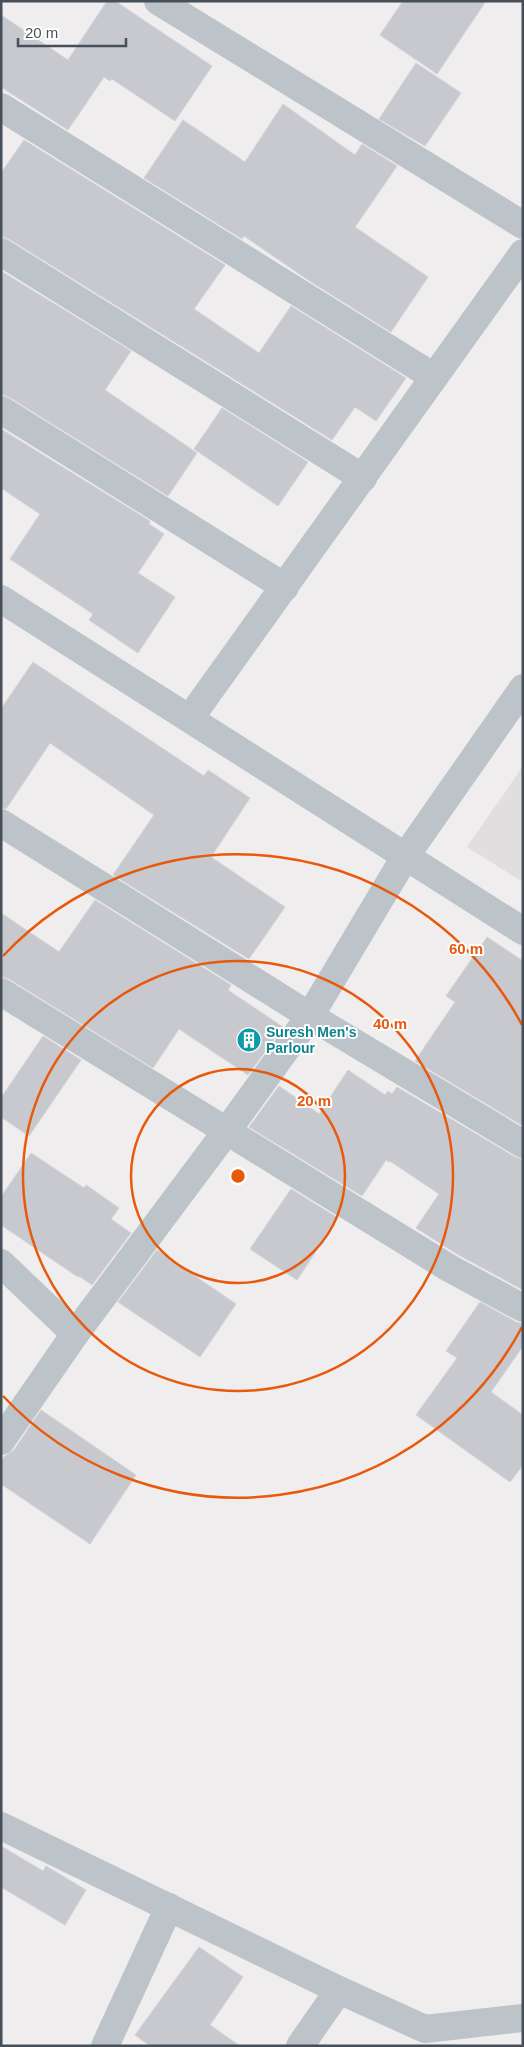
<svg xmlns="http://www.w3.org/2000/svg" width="524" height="2047" viewBox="0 0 524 2047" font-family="Helvetica,sans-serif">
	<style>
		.education { fill: #e0dede }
		.building { fill: #c7c9cf; stroke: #d1d3d8 }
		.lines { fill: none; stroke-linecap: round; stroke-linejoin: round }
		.street { stroke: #bcc4ca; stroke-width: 28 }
		.ring { fill: none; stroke: #e8590c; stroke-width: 2.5 }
		.labels { text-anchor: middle; stroke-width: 4; stroke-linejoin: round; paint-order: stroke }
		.culture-label { font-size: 14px; font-weight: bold; fill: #0d838f; stroke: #fff; text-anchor: start }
		.centre { fill: #e8590c; stroke: #fff; stroke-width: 2.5 }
		.ring-label { font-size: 15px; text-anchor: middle; font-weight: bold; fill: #e8590c; stroke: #fff; stroke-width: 4; stroke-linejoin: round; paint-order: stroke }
	</style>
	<rect width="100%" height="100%" fill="#efeded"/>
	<path class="education" d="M 523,766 L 523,882 L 467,847 Z"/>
	<g class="building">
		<path d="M 107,1 L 115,1 L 212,66 L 175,121 L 112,79 L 110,81 L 104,77 L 68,130 L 1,87 L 1,15 L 68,60 Z"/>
		<path d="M 403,1 L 486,1 L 437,74 L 380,35 Z"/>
		<path d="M 416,63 L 461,93 L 425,146 L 379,119 Z"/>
		<path d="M 283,104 L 355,155 L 362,144 L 397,166 L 355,227 L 428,277 L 391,332 L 308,280 L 244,236 L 242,239 L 144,178 L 183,120 L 245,162 Z"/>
		<path d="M 24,140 L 225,265 L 194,309 L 259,353 L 291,306 L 406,378 L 376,421 L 355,407 L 332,440 L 9,239 L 1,236 L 1,173 Z"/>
		<path d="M 1,271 L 131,351 L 105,390 L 197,453 L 168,496 L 9,397 L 1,394 Z"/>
		<path d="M 222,408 L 308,462 L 278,506 L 194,449 Z"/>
		<path d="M 1,429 L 150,521 L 149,524 L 164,534 L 138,573 L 175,597 L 138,653 L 89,620 L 93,614 L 10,559 L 40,514 L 1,488 Z"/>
		<path d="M 33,662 L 204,776 L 208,770 L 250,798 L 211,857 L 285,907 L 249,959 L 113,875 L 154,815 L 50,743 L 6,809 L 1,807 L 1,709 Z"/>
		<path d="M 95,900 L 231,985 L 228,990 L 283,1027 L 248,1075 L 179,1029 L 153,1068 L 9,979 L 1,976 L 1,913 L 59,952 Z"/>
		<path d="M 487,937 L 523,961 L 523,1126 L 415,1061 L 455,1002 L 446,996 Z"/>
		<path d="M 43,1036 L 81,1060 L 29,1136 L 1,1117 L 1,1098 Z"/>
		<path d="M 348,1070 L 385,1095 L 388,1091 L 392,1094 L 397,1087 L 515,1157 L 523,1160 L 523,1290 L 457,1254 L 416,1228 L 439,1194 L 390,1161 L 389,1162 L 386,1160 L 362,1196 L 249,1127 L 279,1086 L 319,1114 Z"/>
		<path d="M 31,1153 L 84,1188 L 86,1185 L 119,1208 L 111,1219 L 131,1233 L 92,1285 L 79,1276 L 78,1277 L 1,1225 L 1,1197 Z"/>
		<path d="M 291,1189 L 338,1218 L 297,1280 L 250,1249 Z"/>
		<path d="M 157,1250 L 236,1304 L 200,1357 L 118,1302 Z"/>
		<path d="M 480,1302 L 516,1322 L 523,1324 L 523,1346 L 491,1392 L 523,1415 L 523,1465 L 510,1482 L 416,1415 L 457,1358 L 446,1351 Z"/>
		<path d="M 41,1410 L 136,1475 L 90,1544 L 1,1484 L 1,1461 L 5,1456 L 14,1450 Z"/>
		<path d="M 1,1846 L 43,1871 L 46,1866 L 86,1890 L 65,1925 L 1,1887 Z"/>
		<path d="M 199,1947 L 243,1977 L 210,2025 L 240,2046 L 150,2046 L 135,2035 Z"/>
	</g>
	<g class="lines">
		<g class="street">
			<path d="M 158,1 L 523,225"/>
			<path d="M 1,107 L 434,377"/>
			<path d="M 1,252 L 363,478"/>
			<path d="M 1,410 L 285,587"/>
			<path d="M 1,599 L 523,931"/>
			<path d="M 190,718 L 523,253"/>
			<path d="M 1,823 L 310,1016 L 523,1144"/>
			<path d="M 1,992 L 449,1268 L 523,1308"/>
			<path d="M 1,1263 L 75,1334"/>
			<path d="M 1,1441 L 75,1334 L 226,1132 L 310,1016 L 405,857 L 523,688"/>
			<path d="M 1,1826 L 339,1990 L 425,2029 L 523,2018"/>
			<path d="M 105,2046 L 169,1907"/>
			<path d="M 300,2046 L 339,1990"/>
		</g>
	</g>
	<g class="ring">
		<circle cx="238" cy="1176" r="107"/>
		<circle cx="238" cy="1176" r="215"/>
		<path d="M522 1327A322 322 0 0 1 3 1396M3 956A322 322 0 0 1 522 1025"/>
	</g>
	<defs>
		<symbol id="building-disc" viewBox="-11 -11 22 22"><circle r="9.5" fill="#0f9aa8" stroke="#fff"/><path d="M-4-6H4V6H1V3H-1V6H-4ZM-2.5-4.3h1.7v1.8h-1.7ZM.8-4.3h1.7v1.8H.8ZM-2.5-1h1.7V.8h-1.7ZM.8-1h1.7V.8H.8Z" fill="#fff"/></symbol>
	</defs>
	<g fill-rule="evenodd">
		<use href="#building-disc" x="235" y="1026" width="28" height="28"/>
	</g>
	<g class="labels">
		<g class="culture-label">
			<text x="266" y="1037">Suresh Men's<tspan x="266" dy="16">Parlour</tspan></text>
		</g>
	</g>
	<circle cx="238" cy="1176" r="8" class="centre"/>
	<g class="ring-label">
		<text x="466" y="954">60 m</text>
		<text x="390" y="1029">40 m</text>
		<text x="314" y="1106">20 m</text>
	</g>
	<rect width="524" height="2047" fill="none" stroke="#475058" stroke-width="5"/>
	<path d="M18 38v8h108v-8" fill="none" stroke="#475058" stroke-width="2.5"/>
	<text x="25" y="38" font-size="15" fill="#475058" stroke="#ffffff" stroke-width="4" paint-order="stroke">20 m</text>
</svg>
